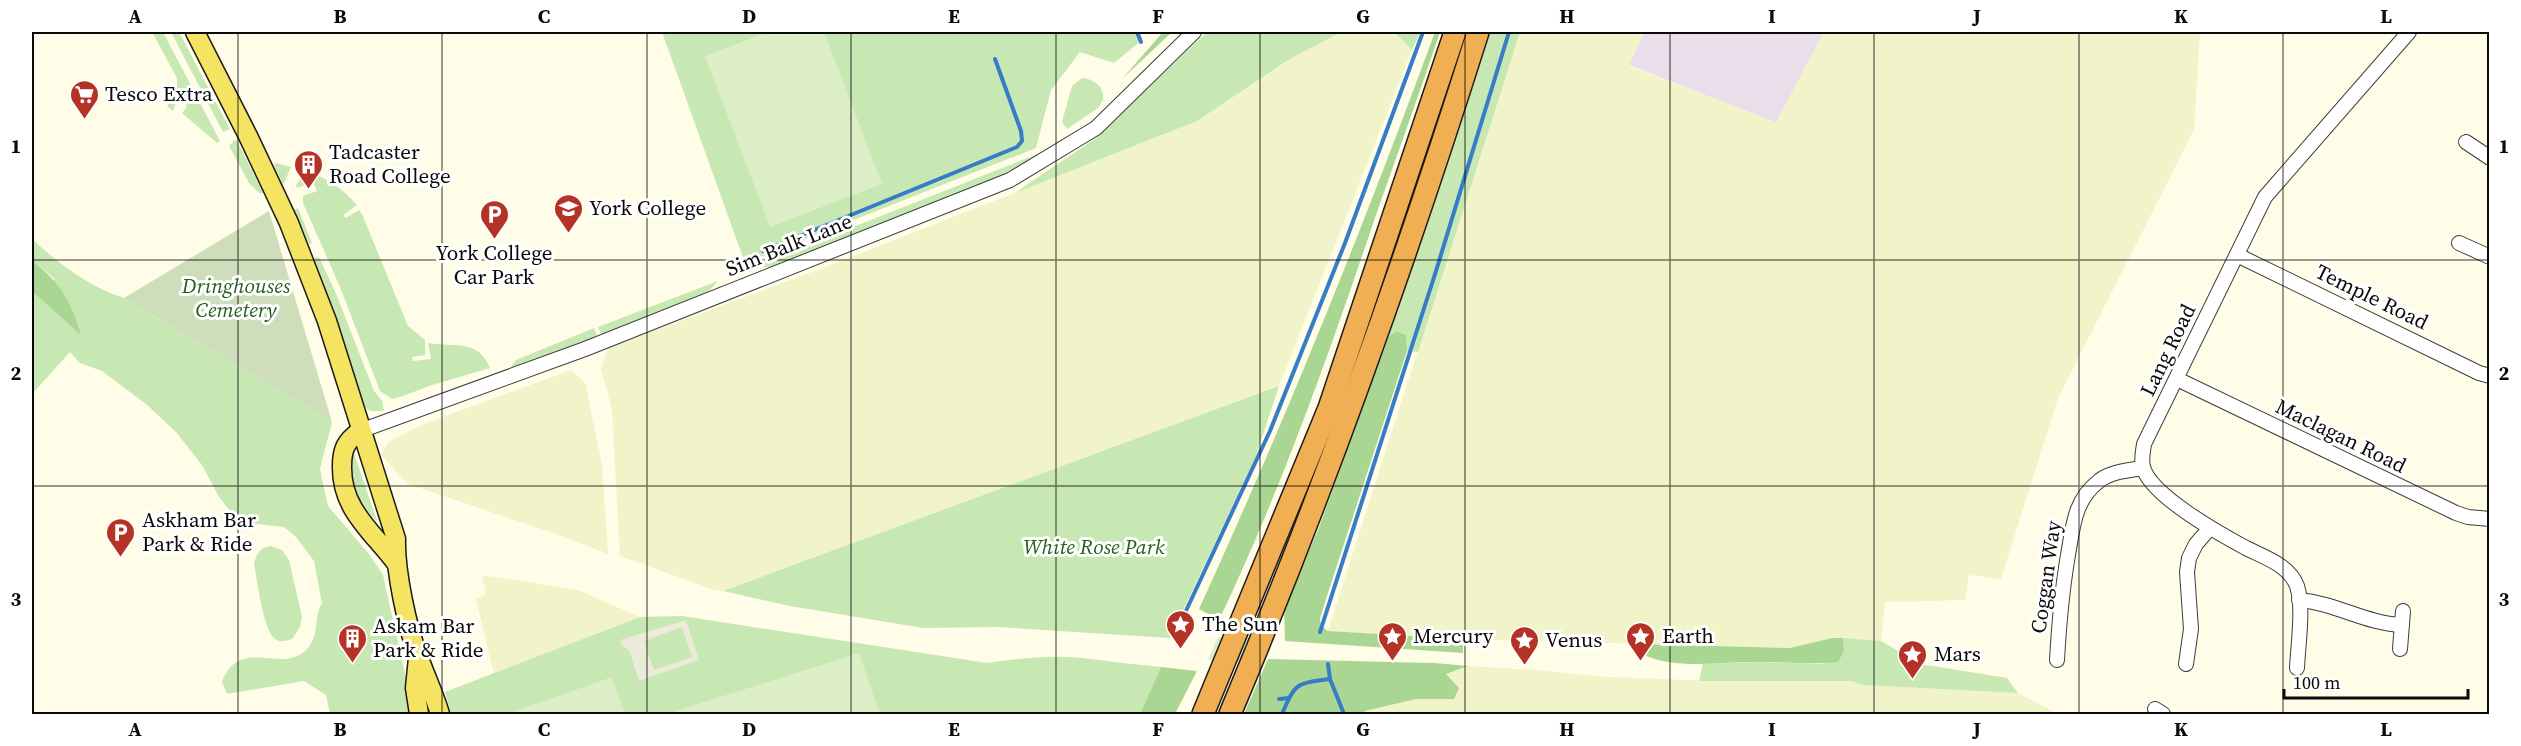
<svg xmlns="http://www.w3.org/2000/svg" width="2521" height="746" viewBox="0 0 2521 746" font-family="'Source Serif 4',serif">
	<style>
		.industrial { fill: #e9dee9 }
		.farmland { fill: #f1f3c9 }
		.green { fill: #c7e7b3 }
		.forest { fill: #a9d793 }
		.cemetery { fill: #cedebb }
		.pitch { fill: #dbeec5 }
		.plaza { fill: #ecead9; fill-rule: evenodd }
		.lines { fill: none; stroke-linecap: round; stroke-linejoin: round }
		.stream { stroke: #377cc9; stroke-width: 4 }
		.minor-casing { stroke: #3d3d3d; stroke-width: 16 }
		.major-casing { stroke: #1b1b1b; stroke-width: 21 }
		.highway-casing { stroke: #1b1b1b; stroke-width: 24 }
		.minor { stroke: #fff; stroke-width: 14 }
		.major { stroke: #f5e461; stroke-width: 18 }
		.highway { stroke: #f1af53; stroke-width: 21 }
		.grid { fill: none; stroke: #0a0a0a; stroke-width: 1.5; stroke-opacity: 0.55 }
		.labels { text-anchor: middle; stroke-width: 6; stroke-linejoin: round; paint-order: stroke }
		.poi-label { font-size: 21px; fill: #0a0a0a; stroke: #fff; text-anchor: start }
		.street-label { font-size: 21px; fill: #0a0a0a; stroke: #fff }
		.park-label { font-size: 21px; font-style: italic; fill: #225f1d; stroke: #fff }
		.neatline { fill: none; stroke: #0a0a0a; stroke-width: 2 }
		.grid-label { font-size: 20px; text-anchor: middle; font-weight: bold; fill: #0a0a0a }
	</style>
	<rect width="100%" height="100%" fill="#fffde8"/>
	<path class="industrial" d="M 1644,32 L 1824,32 L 1776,123 L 1629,65 Z"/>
	<g class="farmland">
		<path d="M 1341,32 L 1394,32 L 1412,50 L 1279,386 L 723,591 L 714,590 L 620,556 L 612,410 L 601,369 L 608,348 L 831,265 L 1197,121 L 1288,60 Z"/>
		<path d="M 1520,32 L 1644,32 L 1629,66 L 1776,122 L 1824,32 L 2200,32 L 2194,130 L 2058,398 L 2001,579 L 1969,575 L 1965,600 L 1885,602 L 1881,641 L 1832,638 L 1790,648 L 1463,639 L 1328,631 Z"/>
		<path d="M 571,370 L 585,383 L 602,465 L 608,554 L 565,537 L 408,484 L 381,455 L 388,442 L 421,425 Z"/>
		<path d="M 482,575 L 578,590 L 640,617 L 494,674 L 476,599 L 486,594 Z"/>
		<path d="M 1468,666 L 1535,670 L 1607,677 L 1715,681 L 1851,681 L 1864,685 L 2018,693 L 2058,714 L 1363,714 L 1364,711 L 1416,699 L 1454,699 L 1446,674 Z"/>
	</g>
	<g class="green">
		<path d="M 152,32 L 163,32 L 220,141 L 217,143 L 182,113 L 187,107 L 184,98 L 178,97 L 173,111 L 167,106 L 177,93 L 177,78 Z"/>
		<path d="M 171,32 L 179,32 L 230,129 L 223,132 Z"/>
		<path d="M 662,32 L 1140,32 L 1142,40 L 1114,63 L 1080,52 L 1051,90 L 1036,148 L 745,263 Z"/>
		<path d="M 1207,32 L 1341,32 L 1288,60 L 1197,121 L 1015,193 L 1093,140 Z"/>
		<path d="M 1394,32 L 1420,32 L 1412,50 Z"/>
		<path d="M 1490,32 L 1520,32 L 1418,352 L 1407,351 L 1406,335 L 1397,331 L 1389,336 Z"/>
		<path d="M 1082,78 C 1094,79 1105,87 1103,100 L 1098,108 L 1067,129 L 1062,122 L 1072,86 Z"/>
		<path d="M 236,139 L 263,193 L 259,193 L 249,183 L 229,146 Z"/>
		<path d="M 1035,155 L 1021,166 L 999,177 L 771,267 L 752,267 Z"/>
		<path d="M 276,163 L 291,167 L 283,185 L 274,165 Z"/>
		<path d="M 306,172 C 326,176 344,190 357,205 L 343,215 L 346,218 L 359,210 L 362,214 L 408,326 L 425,340 L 425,355 L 412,357 L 413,361 L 431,359 L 428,343 C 455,348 478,338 490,368 L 432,385 L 403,396 L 392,399 L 380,391 L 340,287 L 303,203 L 303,196 L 317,191 L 313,182 L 297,188 L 296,185 Z"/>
		<path d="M 298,208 L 312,243 L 309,244 L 294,210 Z"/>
		<path d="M 32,239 C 58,263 89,287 124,298 L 332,422 L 320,469 L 328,506 L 369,554 L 383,575 L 414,714 L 330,714 L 326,695 L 304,681 L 227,694 L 222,682 C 240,635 281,675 306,650 C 320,637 313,618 322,603 L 314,561 L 296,537 L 284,527 L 246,523 L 231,512 L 219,497 L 202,465 L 176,432 L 146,404 L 102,371 L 80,363 L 70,352 L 32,394 L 32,290 L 55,279 L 32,260 Z"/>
		<path d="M 319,257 L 337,296 L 374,391 L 382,401 L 384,411 L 370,411 L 361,404 L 314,258 Z"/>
		<path d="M 718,281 L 707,293 L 601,334 L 598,327 Z"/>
		<path d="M 594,328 L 597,336 L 510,369 L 516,360 Z"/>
		<path d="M 1279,386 L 1256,456 L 1170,638 L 998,627 L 923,628 L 790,606 L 723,591 Z"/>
		<path d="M 354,453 L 377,521 C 356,502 346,481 354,453 Z"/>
		<path d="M 271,546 L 282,550 L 289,560 L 302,617 L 300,627 L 292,639 C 286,641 279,643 274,638 C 263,628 257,580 254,563 C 257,553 260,548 271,546 Z"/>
		<path d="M 682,616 L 987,663 C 1021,658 1057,654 1091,659 C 1115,662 1138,665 1161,667 L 1140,714 L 451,714 L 445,692 L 640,617 Z"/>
		<path d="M 1843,638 L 1881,641 L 1920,664 L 2007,678 L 2018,693 L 1864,685 L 1851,681 L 1699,681 L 1703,664 L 1760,662 L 1822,664 L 1844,651 Z"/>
	</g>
	<g class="forest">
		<path d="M 1163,32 L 1172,32 L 1122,79 Z"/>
		<path d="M 1435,32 L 1440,32 C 1420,92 1398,152 1377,212 C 1330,351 1282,488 1219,620 L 1199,609 C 1286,419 1363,228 1435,32 Z"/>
		<path d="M 32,260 C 61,284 70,299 81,335 L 32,291 Z"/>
		<path d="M 1397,331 L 1406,335 L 1407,351 L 1326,599 L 1320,619 L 1321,626 L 1328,631 L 1463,639 L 1463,653 L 1285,641 L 1284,609 L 1318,530 L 1389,336 Z"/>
		<path d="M 1832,638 L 1843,638 L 1844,651 L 1838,662 C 1812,665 1787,662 1760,662 C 1722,661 1677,671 1642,654 L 1640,644 L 1790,648 Z"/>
		<path d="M 1268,659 L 1434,663 L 1468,666 L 1446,674 L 1459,688 L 1454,699 L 1416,699 L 1365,711 L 1363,714 L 1244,714 Z"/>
		<path d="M 1161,667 L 1197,671 L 1175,714 L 1140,714 Z"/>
	</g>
	<path class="cemetery" d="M 269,211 L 332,422 L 124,298 Z"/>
	<g class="pitch">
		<path d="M 768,32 L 824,32 L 882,184 L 770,227 L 705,56 Z"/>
		<path d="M 1218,637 L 1267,639 L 1258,661 L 1208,660 Z"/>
		<path d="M 859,653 L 880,714 L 677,714 L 676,711 Z"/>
		<path d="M 612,677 L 625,714 L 513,714 L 512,712 Z"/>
	</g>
	<path class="plaza" d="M 686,620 L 699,660 L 639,681 L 629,650 L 622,646 L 620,640 ZM 682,627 L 692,657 L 654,670 L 644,641 Z"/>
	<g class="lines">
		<g class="stream">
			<path d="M 1137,32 L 1141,42"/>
			<path d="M 763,251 L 1017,147 L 1022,141 L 1021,131 L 995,59"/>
			<path d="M 1177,630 L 1270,431 L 1345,243 L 1423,32"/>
			<path d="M 1320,632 L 1436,271 L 1509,32"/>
			<path d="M 1328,664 L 1330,679 L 1344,714"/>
			<path d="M 1279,699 L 1289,698"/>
			<path d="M 1282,714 C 1296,682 1295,684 1330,679"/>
		</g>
		<defs>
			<g id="minor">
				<path d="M 2466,142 L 2490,158"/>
				<path d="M 2459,243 L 2490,257"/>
				<path d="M 2237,255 L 2479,373 L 2490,376"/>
				<path d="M 2177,379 L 2456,513 L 2468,517 L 2490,519"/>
				<path d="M 360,431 L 585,349 L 1010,180 L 1096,128 L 1194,32"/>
				<path d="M 2299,600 C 2336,603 2364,623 2402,625"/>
				<path d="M 2400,649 L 2403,611"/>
				<path d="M 2057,660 C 2059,624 2062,590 2068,555 C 2073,527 2074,500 2099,481 C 2110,472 2129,470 2143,468"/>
				<path d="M 2186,664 L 2191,629 L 2187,572 L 2189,558 L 2196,544 L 2210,528"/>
				<path d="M 2297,668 C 2298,645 2304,607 2297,586 C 2289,565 2264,557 2246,548 C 2220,534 2150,495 2143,467 C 2141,459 2143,452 2144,444 L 2265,197 L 2409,32"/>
				<path d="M 2155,709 L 2163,714"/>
			</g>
			<g id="major">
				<path d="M 195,32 L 248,136 L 289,223 L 327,321 L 396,539 C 395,570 407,628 419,658 C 426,677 434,694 440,714"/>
				<path d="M 360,431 C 346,441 342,449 342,466 C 341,509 372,531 396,563"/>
				<path d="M 418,658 L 415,688 L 419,714"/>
			</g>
			<g id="highway">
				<path d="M 1203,714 L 1329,408 L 1455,32"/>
				<path d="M 1230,714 C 1324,491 1405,263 1478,32"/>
			</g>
		</defs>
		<use href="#minor" class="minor-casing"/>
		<use href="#major" class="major-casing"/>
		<use href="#highway" class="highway-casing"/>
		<use href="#minor" class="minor"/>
		<use href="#major" class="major"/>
		<use href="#highway" class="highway"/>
	</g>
	<path class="grid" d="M 238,32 L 238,714M 442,32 L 442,714M 647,32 L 647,714M 851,32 L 851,714M 1056,32 L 1056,714M 1260,32 L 1260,714M 1465,32 L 1465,714M 1670,32 L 1670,714M 1874,32 L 1874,714M 2079,32 L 2079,714M 2283,32 L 2283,714M 32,260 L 2490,260M 32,486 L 2490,486"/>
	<defs>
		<symbol id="supermarket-pin" viewBox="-11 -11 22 30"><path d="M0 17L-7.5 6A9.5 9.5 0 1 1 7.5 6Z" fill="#b53227" stroke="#fff"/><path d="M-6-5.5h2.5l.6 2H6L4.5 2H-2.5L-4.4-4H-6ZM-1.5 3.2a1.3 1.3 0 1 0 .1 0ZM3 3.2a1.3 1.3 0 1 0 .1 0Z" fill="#fff"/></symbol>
		<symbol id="building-pin" viewBox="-11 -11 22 30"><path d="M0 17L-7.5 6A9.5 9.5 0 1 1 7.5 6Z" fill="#b53227" stroke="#fff"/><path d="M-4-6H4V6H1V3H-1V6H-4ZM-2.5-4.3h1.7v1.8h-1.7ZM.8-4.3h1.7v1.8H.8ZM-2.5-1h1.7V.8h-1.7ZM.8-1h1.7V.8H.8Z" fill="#fff"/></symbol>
		<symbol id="university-pin" viewBox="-11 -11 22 30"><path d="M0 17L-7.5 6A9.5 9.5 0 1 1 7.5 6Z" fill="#b53227" stroke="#fff"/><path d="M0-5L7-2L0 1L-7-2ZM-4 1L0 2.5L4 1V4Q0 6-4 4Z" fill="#fff"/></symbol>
		<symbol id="parking-pin" viewBox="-11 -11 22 30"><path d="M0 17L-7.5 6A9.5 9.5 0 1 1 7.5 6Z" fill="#b53227" stroke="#fff"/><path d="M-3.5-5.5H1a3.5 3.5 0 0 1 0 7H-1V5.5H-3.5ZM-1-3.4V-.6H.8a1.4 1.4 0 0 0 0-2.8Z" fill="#fff"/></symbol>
		<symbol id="sight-pin" viewBox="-11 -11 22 30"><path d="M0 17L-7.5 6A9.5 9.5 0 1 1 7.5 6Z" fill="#b53227" stroke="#fff"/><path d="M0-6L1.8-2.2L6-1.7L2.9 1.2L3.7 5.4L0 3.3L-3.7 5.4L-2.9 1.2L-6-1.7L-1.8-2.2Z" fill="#fff"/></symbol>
	</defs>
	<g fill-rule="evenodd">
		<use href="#supermarket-pin" x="68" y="78" width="33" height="45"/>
		<use href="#building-pin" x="292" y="148" width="33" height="45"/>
		<use href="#university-pin" x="552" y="192" width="33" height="45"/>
		<use href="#parking-pin" x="478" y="198" width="33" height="45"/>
		<use href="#parking-pin" x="104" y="516" width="33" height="45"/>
		<use href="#sight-pin" x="1164" y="608" width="33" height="45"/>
		<use href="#sight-pin" x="1376" y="620" width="33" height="45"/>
		<use href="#sight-pin" x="1624" y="620" width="33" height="45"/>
		<use href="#building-pin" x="336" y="622" width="33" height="45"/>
		<use href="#sight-pin" x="1508" y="624" width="33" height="45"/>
		<use href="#sight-pin" x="1896" y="638" width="33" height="45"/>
	</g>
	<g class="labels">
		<g class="poi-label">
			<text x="105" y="101">Tesco Extra</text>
			<text x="329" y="159">Tadcaster<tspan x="329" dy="24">Road College</tspan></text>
			<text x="589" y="215">York College</text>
			<text x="494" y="260" text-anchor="middle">York College<tspan x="494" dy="24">Car Park</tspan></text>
			<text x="142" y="527">Askham Bar<tspan x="142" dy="24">Park &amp; Ride</tspan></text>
			<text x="1202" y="631">The Sun</text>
			<text x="373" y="633">Askam Bar<tspan x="373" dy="24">Park &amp; Ride</tspan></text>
			<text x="1413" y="643">Mercury</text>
			<text x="1662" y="643">Earth</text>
			<text x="1545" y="647">Venus</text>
			<text x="1934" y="661">Mars</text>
		</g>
		<g class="street-label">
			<text transform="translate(789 245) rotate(-22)" y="7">Sim Balk Lane</text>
			<text transform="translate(2372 297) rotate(26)" y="7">Temple Road</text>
			<text transform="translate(2168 350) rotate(-64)" y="7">Lang Road</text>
			<text transform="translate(2341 436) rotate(26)" y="7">Maclagan Road</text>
			<text transform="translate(2046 577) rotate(-82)" y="7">Coggan Way</text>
		</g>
		<g class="park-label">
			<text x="236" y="293">Dringhouses<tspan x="236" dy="24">Cemetery</tspan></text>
			<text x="1094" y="554">White Rose Park</text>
		</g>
	</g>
	<rect width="2521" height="746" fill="none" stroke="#ffffff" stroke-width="66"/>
	<path d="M2284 689v9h184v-9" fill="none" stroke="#0a0a0a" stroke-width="3"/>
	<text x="2293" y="689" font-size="18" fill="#0a0a0a" stroke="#ffffff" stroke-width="4.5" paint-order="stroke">100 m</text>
	<rect x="33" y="33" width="2455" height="680" class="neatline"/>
	<g class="grid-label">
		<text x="135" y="23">A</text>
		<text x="340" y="23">B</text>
		<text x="544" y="23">C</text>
		<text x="749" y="23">D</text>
		<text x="954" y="23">E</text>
		<text x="1158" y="23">F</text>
		<text x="1363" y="23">G</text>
		<text x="1567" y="23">H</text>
		<text x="1772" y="23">I</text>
		<text x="1977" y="23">J</text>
		<text x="2181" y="23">K</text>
		<text x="2386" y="23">L</text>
		<text x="16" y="153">1</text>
		<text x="2504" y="153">1</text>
		<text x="16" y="380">2</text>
		<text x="2504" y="380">2</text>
		<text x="16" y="606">3</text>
		<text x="2504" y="606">3</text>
		<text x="135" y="736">A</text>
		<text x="340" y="736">B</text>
		<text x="544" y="736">C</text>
		<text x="749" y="736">D</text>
		<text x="954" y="736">E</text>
		<text x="1158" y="736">F</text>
		<text x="1363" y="736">G</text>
		<text x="1567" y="736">H</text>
		<text x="1772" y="736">I</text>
		<text x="1977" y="736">J</text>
		<text x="2181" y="736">K</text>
		<text x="2386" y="736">L</text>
	</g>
</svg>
